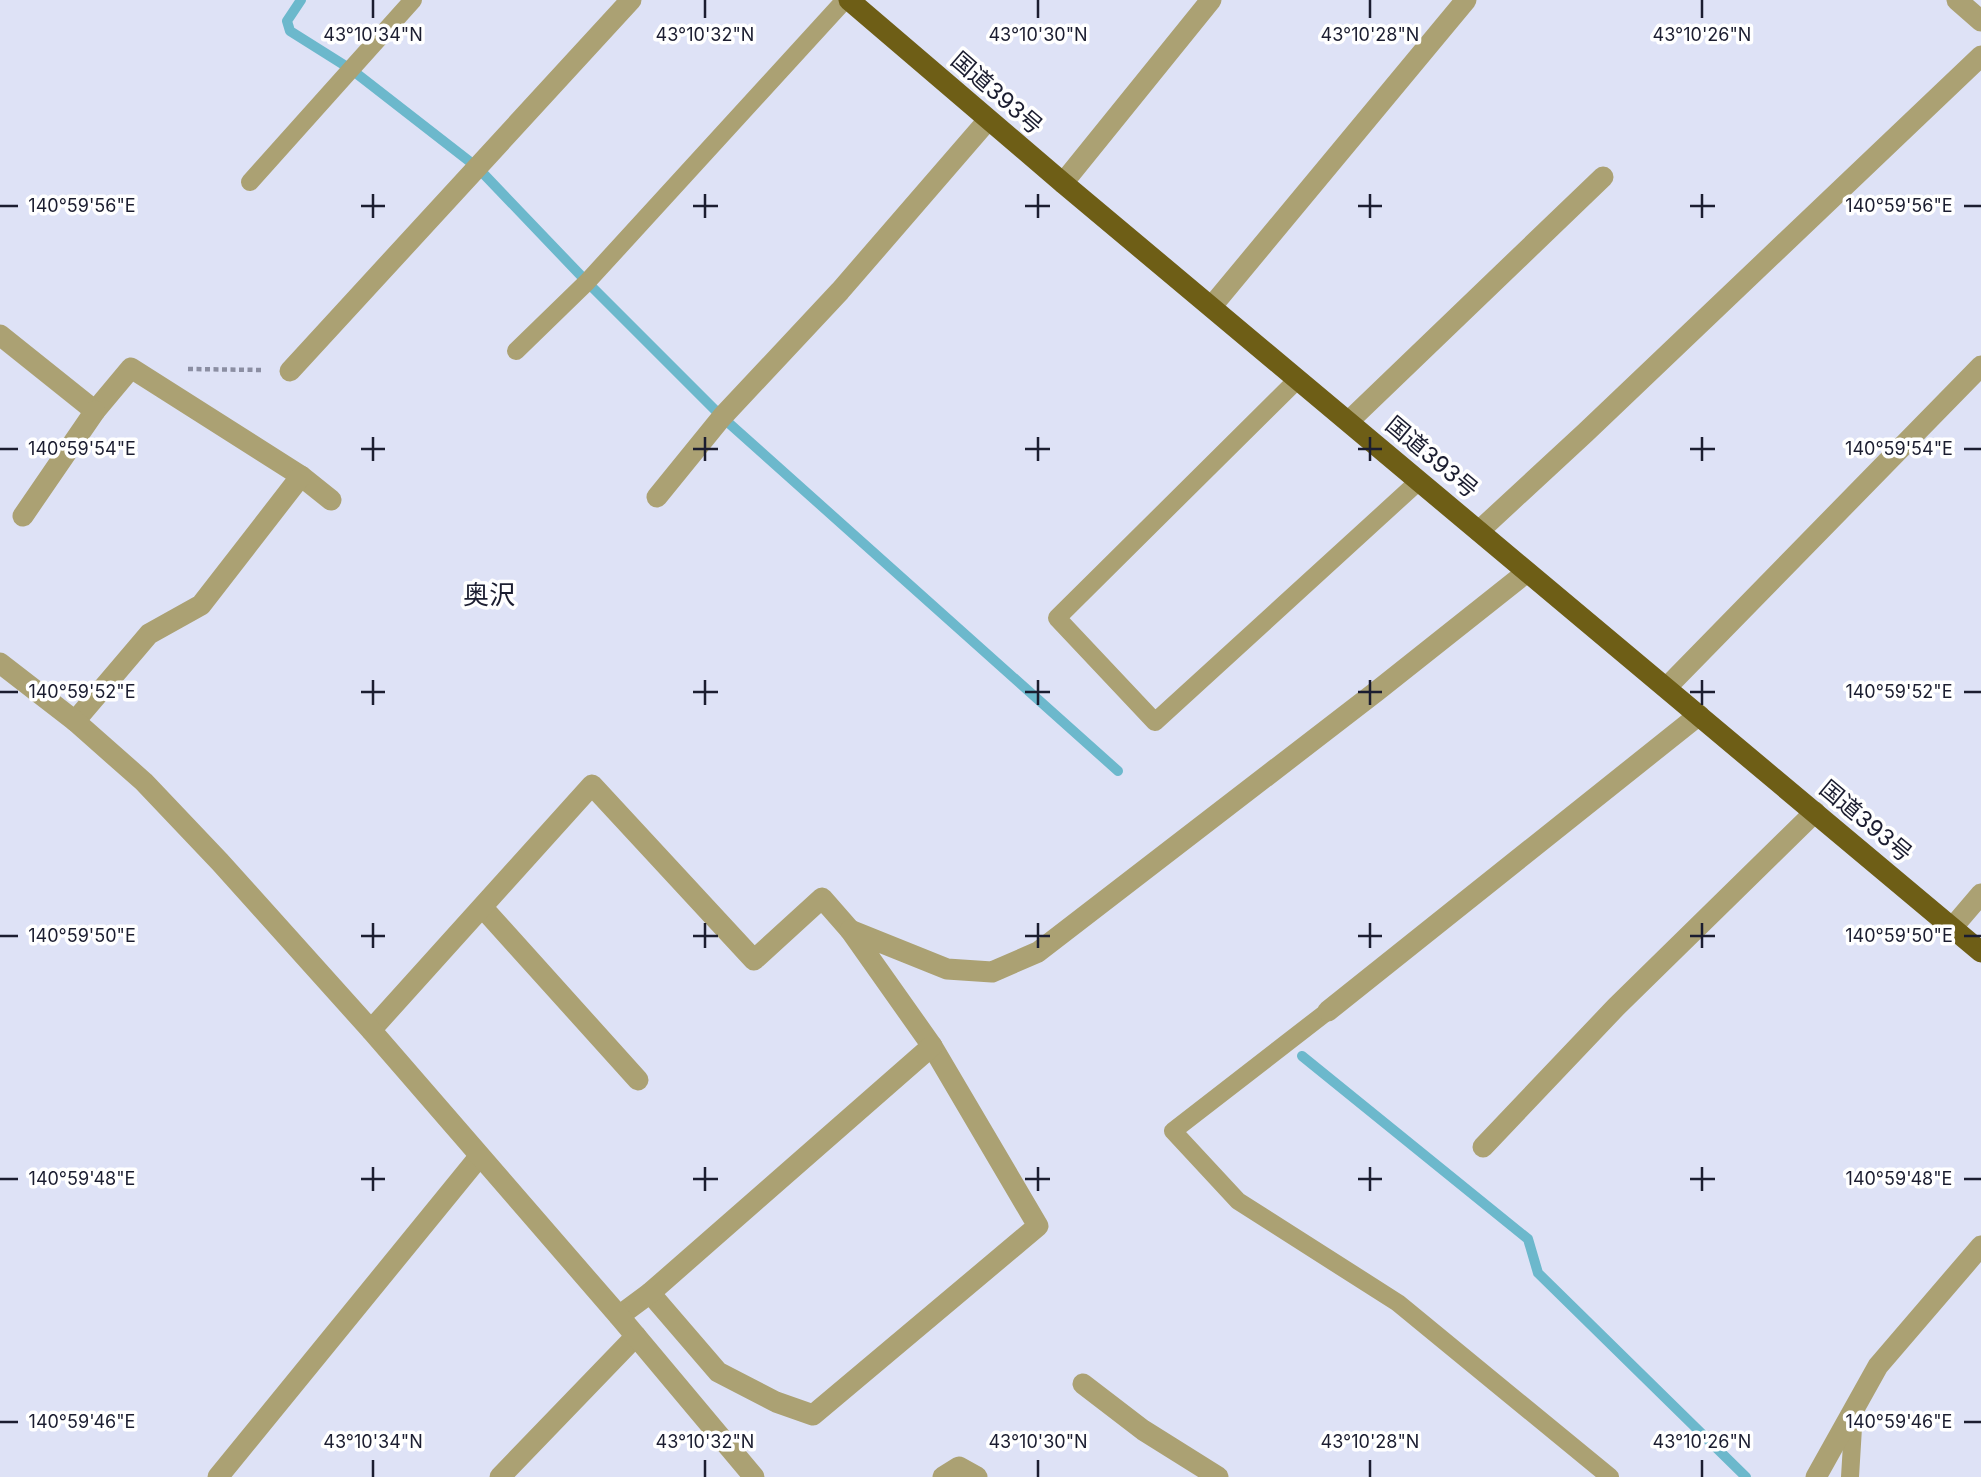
<svg xmlns="http://www.w3.org/2000/svg" width="1981" height="1477" viewBox="0 0 1981 1477" font-family="Inter,'Noto Sans JP',sans-serif">
	<style>
		.lines { fill: none; stroke-linecap: round; stroke-linejoin: round }
		.stream { stroke: #6cb8cc; stroke-width: 10 }
		.path { stroke: #8b8ea2; stroke-width: 4.5; stroke-dasharray: 5 3.5; stroke-linecap: butt }
		.service { stroke: #aba173; stroke-width: 18 }
		.minor { stroke: #aba173; stroke-width: 21 }
		.tertiary { stroke: #aba173; stroke-width: 21 }
		.trunk { stroke: #6e5e16; stroke-width: 21 }
		.ticks { fill: none; stroke: #1b1d30; stroke-width: 2.5 }
		.labels { text-anchor: middle; stroke-width: 7; stroke-linejoin: round; paint-order: stroke }
		.street-label { font-size: 23px; fill: #1b1d30; stroke: #fff }
		.quarter-label { font-size: 26px; fill: #1b1d30; stroke: #fff }
		.ticks-label { font-size: 18px; text-anchor: middle; fill: #1b1d30; stroke: #fff; stroke-width: 7; stroke-linejoin: round; paint-order: stroke }
	</style>
	<rect width="100%" height="100%" fill="#dee2f6"/>
	<g class="lines">
		<g class="stream">
			<path d="M 301,0 L 287,21 L 290,31 L 352,70 L 478,168 L 587,282 L 722,417 L 1118,771"/>
			<path d="M 1302,1056 L 1528,1239 L 1538,1273 L 1746,1477"/>
		</g>
		<path class="path" d="M 188,369 L 263,370"/>
		<g class="service">
			<path d="M 250,182 L 413,0"/>
			<path d="M 516,351 L 587,282 L 845,0"/>
			<path d="M 1297,380 L 1057,618 L 1155,722 L 1419,481"/>
			<path d="M 1328,1011 L 1173,1131 L 1238,1201 L 1398,1303 L 1610,1477"/>
			<path d="M 1850,1477 L 1854,1411"/>
		</g>
		<g class="minor">
			<path d="M 1063,183 L 1211,0"/>
			<path d="M 1212,306 L 1466,0"/>
			<path d="M 0,335 L 95,411 L 131,368 L 301,476 L 331,500"/>
			<path d="M 290,371 L 631,0"/>
			<path d="M 1349,421 L 1603,177"/>
			<path d="M 657,497 L 722,417 L 840,291 L 988,120"/>
			<path d="M 23,516 L 95,411"/>
			<path d="M 1479,531 L 1585,433 L 1981,56"/>
			<path d="M 1667,687 L 1981,366"/>
			<path d="M 75,721 L 149,634 L 201,605 L 301,476"/>
			<path d="M 483,908 L 638,1080"/>
			<path d="M 1952,928 L 1981,894"/>
			<path d="M 1328,1011 L 1699,715"/>
			<path d="M 371,1030 L 592,785 L 754,960 L 822,898 L 850,930"/>
			<path d="M 1483,1147 L 1616,1007 L 1815,812"/>
			<path d="M 650,1293 L 718,1372 L 776,1402 L 813,1415 L 1038,1226 L 932,1046 L 850,930 L 947,969 L 992,972 L 1038,952 L 1377,691 L 1527,572"/>
			<path d="M 619,1316 L 650,1293 L 932,1046"/>
			<path d="M 1083,1384 L 1143,1430 L 1218,1477"/>
			<path d="M 218,1477 L 479,1157"/>
			<path d="M 500,1477 L 636,1336"/>
			<path d="M 943,1477 L 959,1467 L 977,1477"/>
			<path d="M 1816,1477 L 1878,1366 L 1981,1246"/>
		</g>
		<g class="tertiary">
			<path d="M 1957,0 L 1981,21"/>
			<path d="M 0,663 L 75,721 L 144,782 L 220,862 L 371,1030 L 619,1316 L 754,1477"/>
		</g>
		<path class="trunk" d="M 849,0 L 1063,183 L 1981,952"/>
	</g>
	<path class="ticks" d="M 373,0 L 373,18M 705,0 L 705,18M 1038,0 L 1038,18M 1370,0 L 1370,18M 1702,0 L 1702,18M 373,194 L 373,218M 705,194 L 705,218M 1038,194 L 1038,218M 1370,194 L 1370,218M 1702,194 L 1702,218M 0,206 L 18,206M 361,206 L 385,206M 693,206 L 718,206M 1025,206 L 1050,206M 1358,206 L 1382,206M 1690,206 L 1715,206M 1964,206 L 1981,206M 373,437 L 373,461M 705,437 L 705,461M 1038,437 L 1038,461M 1370,437 L 1370,461M 1702,437 L 1702,461M 0,449 L 18,449M 361,449 L 385,449M 693,449 L 718,449M 1025,449 L 1050,449M 1358,449 L 1382,449M 1690,449 L 1715,449M 1964,449 L 1981,449M 373,680 L 373,705M 705,680 L 705,705M 1038,680 L 1038,705M 1370,680 L 1370,705M 1702,680 L 1702,705M 0,692 L 18,692M 361,692 L 385,692M 693,692 L 718,692M 1025,692 L 1050,692M 1358,692 L 1382,692M 1690,692 L 1715,692M 1964,692 L 1981,692M 373,923 L 373,948M 705,923 L 705,948M 1038,923 L 1038,948M 1370,923 L 1370,948M 1702,923 L 1702,948M 0,936 L 18,936M 361,936 L 385,936M 693,936 L 718,936M 1025,936 L 1050,936M 1358,936 L 1382,936M 1690,936 L 1715,936M 1964,936 L 1981,936M 373,1167 L 373,1191M 705,1167 L 705,1191M 1038,1167 L 1038,1191M 1370,1167 L 1370,1191M 1702,1167 L 1702,1191M 0,1179 L 18,1179M 361,1179 L 385,1179M 693,1179 L 718,1179M 1025,1179 L 1050,1179M 1358,1179 L 1382,1179M 1690,1179 L 1715,1179M 1964,1179 L 1981,1179M 0,1422 L 18,1422M 1964,1422 L 1981,1422M 373,1460 L 373,1477M 705,1460 L 705,1477M 1038,1460 L 1038,1477M 1370,1460 L 1370,1477M 1702,1460 L 1702,1477"/>
	<g class="labels">
		<g class="street-label">
			<text transform="translate(997 93) rotate(41)" y="8">国道393号</text>
			<text transform="translate(1432 457) rotate(40)" y="8">国道393号</text>
			<text transform="translate(1866 821) rotate(40)" y="8">国道393号</text>
		</g>
		<g class="quarter-label">
			<text x="489" y="604">奥沢</text>
		</g>
	</g>
	<g class="ticks-label">
		<text x="373" y="41">43°10'34"N</text>
		<text x="705" y="41">43°10'32"N</text>
		<text x="1038" y="41">43°10'30"N</text>
		<text x="1370" y="41">43°10'28"N</text>
		<text x="1702" y="41">43°10'26"N</text>
		<text x="1899" y="212">140°59'56"E</text>
		<text x="82" y="212">140°59'56"E</text>
		<text x="1899" y="455">140°59'54"E</text>
		<text x="82" y="455">140°59'54"E</text>
		<text x="1899" y="698">140°59'52"E</text>
		<text x="82" y="698">140°59'52"E</text>
		<text x="1899" y="942">140°59'50"E</text>
		<text x="82" y="942">140°59'50"E</text>
		<text x="1899" y="1185">140°59'48"E</text>
		<text x="82" y="1185">140°59'48"E</text>
		<text x="1899" y="1428">140°59'46"E</text>
		<text x="82" y="1428">140°59'46"E</text>
		<text x="373" y="1448">43°10'34"N</text>
		<text x="705" y="1448">43°10'32"N</text>
		<text x="1038" y="1448">43°10'30"N</text>
		<text x="1370" y="1448">43°10'28"N</text>
		<text x="1702" y="1448">43°10'26"N</text>
	</g>
</svg>
